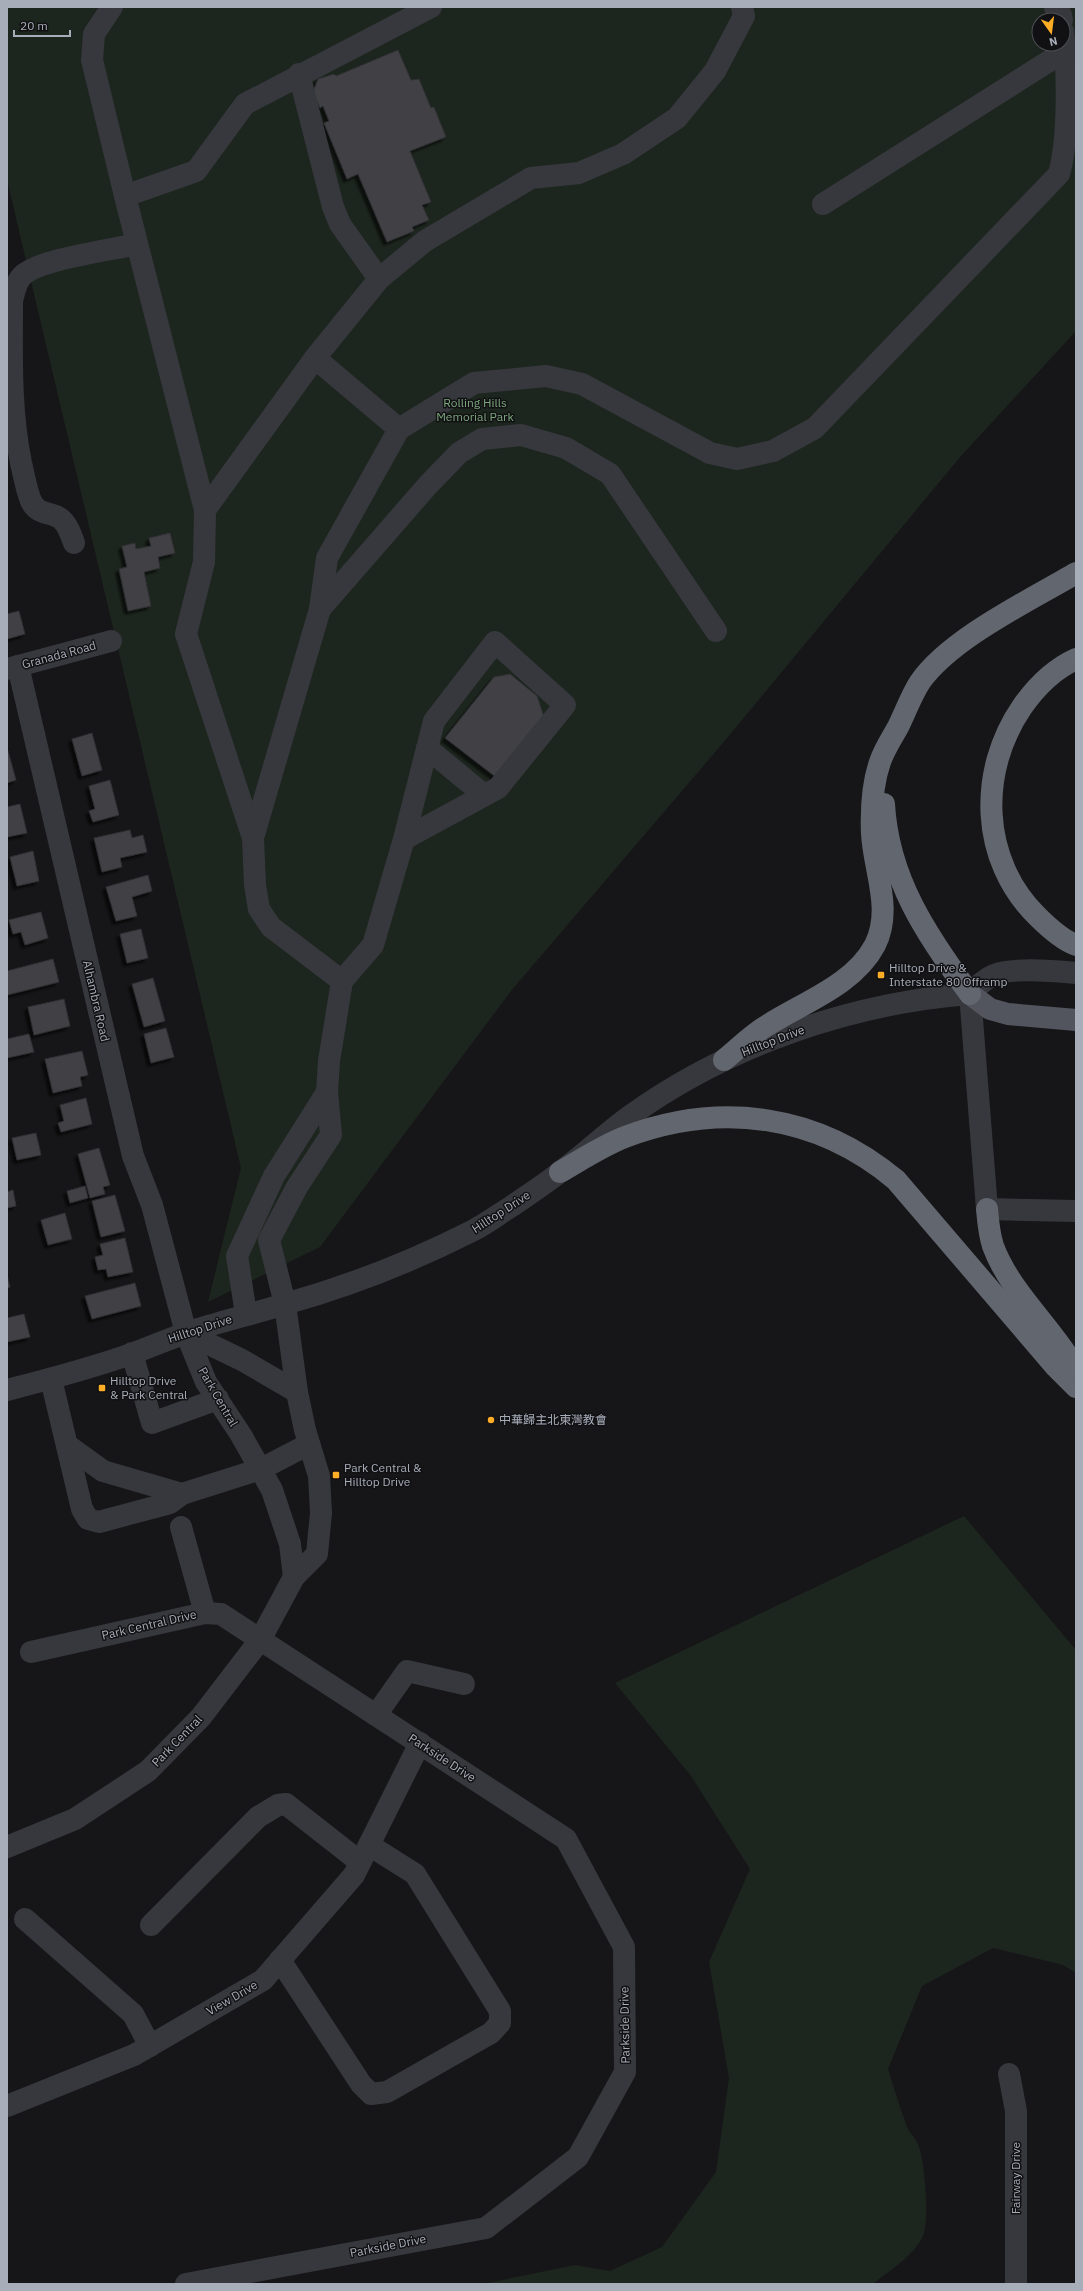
<svg xmlns="http://www.w3.org/2000/svg" width="1083" height="2291" viewBox="0 0 1083 2291" font-family="'IBM Plex Sans','Noto Sans SC',sans-serif">
	<style>
		.green { fill: #1d261e; fill-rule: evenodd }
		.building { fill: #404145; stroke: #303034; filter: url(#shadow) }
		.lines { fill: none; stroke-linecap: round; stroke-linejoin: round }
		.minor { stroke: #37383d; stroke-width: 22 }
		.major { stroke: #52555d; stroke-width: 22 }
		.highway { stroke: #62666f; stroke-width: 22 }
		.poi-dot { fill: #ffac27; stroke: #111113; stroke-width: 1.5 }
		.labels { text-anchor: middle; stroke-width: 3; stroke-linejoin: round; paint-order: stroke }
		.park-label { font-size: 12px; fill: #7ca67d; stroke: #111113 }
		.street-label { font-size: 12px; fill: #a7adb9; stroke: #111113 }
		.poi-label { font-size: 12px; fill: #a7adb9; stroke: #111113; text-anchor: start }
	</style>
	<defs>
		<filter id="shadow"><feDropShadow dx="-3.5" dy="3.5" stdDeviation="1" flood-color="#0009"/></filter>
	</defs>
	<rect width="100%" height="100%" fill="#161618"/>
	<g class="green">
		<path d="M 7,7 L 1076,7 L 1076,331 L 961,456 L 722,744 L 511,991 L 320,1247 L 208,1302 L 241,1168 L 7,180 ZM 1039,20 L 1063,20 L 1063,44 L 1039,44 Z"/>
		<path d="M 964,1516 L 1076,1650 L 1076,1973 L 1063,1965 L 993,1948 L 922,1986 L 888,2069 C 894,2088 900,2108 907,2127 C 910,2134 917,2139 919,2147 C 925,2164 930,2224 922,2238 C 911,2258 890,2270 873,2284 L 483,2284 L 575,2265 L 610,2271 L 662,2247 L 716,2172 L 729,2078 L 709,1962 L 750,1869 L 691,1776 L 615,1683 Z"/>
	</g>
	<g class="building">
		<path d="M 398,50 L 411,80 L 419,79 L 431,108 L 434,107 L 446,137 L 410,151 L 431,202 L 422,205 L 429,220 L 412,227 L 414,231 L 387,242 L 358,174 L 347,179 L 324,123 L 329,121 L 323,106 L 320,108 L 313,92 L 318,79 L 334,74 L 336,76 Z"/>
		<path d="M 170,533 L 175,553 L 158,557 L 160,568 L 144,572 L 151,606 L 128,611 L 119,569 L 127,567 L 122,546 L 135,543 L 136,549 L 151,546 L 149,538 Z"/>
		<path d="M 19,611 L 25,634 L 7,639 L 7,614 Z"/>
		<path d="M 510,674 L 537,696 L 544,717 L 497,778 L 445,738 L 494,677 Z"/>
		<path d="M 92,733 L 102,770 L 82,776 L 72,739 Z"/>
		<path d="M 8,751 L 16,780 L 7,783 L 7,752 Z"/>
		<path d="M 110,780 L 119,815 L 93,822 L 89,811 L 95,809 L 89,786 Z"/>
		<path d="M 20,804 L 27,833 L 7,837 L 7,807 Z"/>
		<path d="M 130,830 L 132,838 L 143,835 L 147,852 L 120,858 L 122,867 L 102,872 L 94,838 Z"/>
		<path d="M 33,851 L 39,881 L 17,886 L 10,857 Z"/>
		<path d="M 148,875 L 152,891 L 132,897 L 137,916 L 116,921 L 106,887 Z"/>
		<path d="M 41,912 L 48,938 L 25,945 L 21,932 L 13,934 L 9,920 Z"/>
		<path d="M 141,929 L 148,958 L 127,963 L 120,934 Z"/>
		<path d="M 53,959 L 59,982 L 7,995 L 7,971 Z"/>
		<path d="M 153,978 L 165,1021 L 144,1027 L 132,984 Z"/>
		<path d="M 64,999 L 70,1026 L 34,1035 L 28,1007 Z"/>
		<path d="M 166,1028 L 174,1057 L 151,1063 L 144,1034 Z"/>
		<path d="M 29,1034 L 34,1052 L 7,1058 L 7,1039 Z"/>
		<path d="M 82,1051 L 88,1075 L 80,1077 L 82,1086 L 53,1093 L 45,1059 Z"/>
		<path d="M 86,1098 L 92,1124 L 61,1132 L 58,1123 L 64,1121 L 60,1105 Z"/>
		<path d="M 36,1133 L 41,1155 L 17,1160 L 12,1138 Z"/>
		<path d="M 99,1148 L 110,1185 L 103,1187 L 105,1194 L 90,1198 L 78,1154 Z"/>
		<path d="M 85,1186 L 88,1198 L 70,1203 L 67,1191 Z"/>
		<path d="M 13,1190 L 16,1206 L 7,1208 L 7,1192 Z"/>
		<path d="M 115,1195 L 125,1231 L 101,1237 L 92,1201 Z"/>
		<path d="M 65,1213 L 72,1239 L 48,1245 L 41,1220 Z"/>
		<path d="M 125,1238 L 133,1272 L 108,1277 L 106,1269 L 98,1270 L 95,1257 L 103,1255 L 100,1244 Z"/>
		<path d="M 7,1275 L 10,1287 L 7,1288 Z"/>
		<path d="M 135,1283 L 141,1306 L 92,1319 L 85,1296 Z"/>
		<path d="M 24,1314 L 30,1337 L 7,1342 L 7,1318 Z"/>
	</g>
	<g class="lines">
		<g class="minor">
			<path d="M 112,7 L 94,34 L 92,60 L 125,196 L 196,171 L 245,104 L 431,7"/>
			<path d="M 742,7 L 744,16 L 715,71 L 677,118 L 623,154 L 579,173 L 531,178 L 425,241 L 379,279 L 315,358 L 399,429 L 474,383 L 546,376 L 582,384 L 710,453 L 737,459 L 773,451 L 815,428 L 1059,174 C 1069,138 1068,69 1063,31"/>
			<path d="M 1055,7 L 1061,15 L 1062,20"/>
			<path d="M 299,74 L 333,207 L 340,224 L 379,279"/>
			<path d="M 125,196 L 205,510 L 315,358"/>
			<path d="M 823,204 L 1065,51"/>
			<path d="M 205,510 L 204,562 L 186,634 L 253,838 L 255,885 L 259,909 L 271,927 L 342,981 L 373,945 L 404,839 L 498,788 L 565,705 L 495,642 L 434,721 L 404,839"/>
			<path d="M 74,543 C 71,535 68,525 61,519 C 51,511 38,516 31,501 C 26,489 24,475 21,463 C 10,409 12,356 12,301 C 14,293 16,282 22,276 C 38,259 112,250 137,244"/>
			<path d="M 320,609 L 428,485 L 459,453 L 482,439 L 521,435 L 566,448 L 610,474 L 716,631"/>
			<path d="M 18,666 L 133,1156 L 152,1205 L 186,1333 L 206,1382 L 241,1435 L 272,1490 L 290,1544 L 294,1577"/>
			<path d="M 7,669 L 111,641"/>
			<path d="M 427,748 L 484,795"/>
			<path d="M 253,838 L 320,609 L 327,558 L 399,429"/>
			<path d="M 970,994 L 987,1209 L 1076,1211"/>
			<path d="M 246,1314 L 237,1256 L 274,1176 L 327,1092"/>
			<path d="M 186,1333 L 242,1360 L 297,1392"/>
			<path d="M 132,1353 L 152,1423 L 218,1399"/>
			<path d="M 51,1379 L 82,1509 L 88,1519 L 99,1522 L 170,1503 L 182,1494"/>
			<path d="M 7,1390 C 50,1379 92,1368 134,1353 C 155,1345 176,1336 198,1329 C 227,1320 256,1313 285,1304 C 349,1286 413,1261 472,1231 C 486,1224 499,1214 512,1206 C 528,1195 545,1184 560,1172 C 584,1155 606,1133 630,1116 C 727,1046 851,1003 970,994 C 977,987 984,979 994,975 C 1012,967 1056,971 1076,973"/>
			<path d="M 67,1445 L 103,1471 L 182,1494 L 261,1469 L 309,1444"/>
			<path d="M 181,1527 L 205,1613"/>
			<path d="M 31,1652 L 205,1613 L 221,1614 L 566,1839 L 624,1947 L 625,2072 L 578,2157 L 486,2228 L 186,2284"/>
			<path d="M 376,1715 L 407,1671 L 464,1684"/>
			<path d="M 7,1847 L 75,1819 L 148,1771 L 201,1717 L 260,1640 L 294,1577 L 317,1554 L 321,1513 L 319,1476 L 305,1430 L 297,1392 L 285,1304 L 269,1240 L 297,1187 L 331,1135 L 327,1092 L 329,1061 L 342,981"/>
			<path d="M 25,1919 L 133,2014 L 150,2046"/>
			<path d="M 151,1925 L 258,1817 L 278,1805 L 286,1804 L 360,1862"/>
			<path d="M 280,1960 L 361,2084 L 371,2094 L 387,2092 L 491,2033 L 500,2023 L 500,2011 L 415,1874 L 369,1845"/>
			<path d="M 1009,2074 L 1016,2111 L 1016,2284"/>
			<path d="M 7,2106 L 134,2055 L 263,1980 L 354,1875 L 420,1743"/>
		</g>
		<path class="major" d="M 970,994 L 990,1009 L 1008,1014 L 1076,1020"/>
		<g class="highway">
			<path d="M 1076,659 C 1054,669 1036,687 1022,707 C 978,771 980,860 1037,916 C 1048,927 1062,940 1076,945"/>
			<path d="M 884,804 C 888,878 927,936 970,994"/>
			<path d="M 724,1060 C 738,1049 752,1034 768,1025 C 804,1002 854,985 875,945 C 893,909 874,871 872,834 C 871,810 872,785 880,762 C 884,750 892,738 898,727 C 905,713 911,696 920,682 C 951,638 1029,601 1076,573"/>
			<path d="M 560,1172 C 581,1160 602,1146 625,1137 C 721,1101 817,1114 896,1180 L 1056,1367 L 1076,1387"/>
			<path d="M 987,1209 C 988,1221 989,1234 993,1246 C 1010,1292 1051,1326 1076,1369"/>
		</g>
	</g>
	<g class="poi-dot">
		<rect x="877" y="971" width="8" height="8" rx="2"/>
		<rect x="98" y="1384" width="8" height="8" rx="2"/>
		<circle cx="491" cy="1420" r="4"/>
		<rect x="332" y="1471" width="8" height="8" rx="2"/>
	</g>
	<g class="labels">
		<g class="park-label">
			<text x="475" y="407">Rolling Hills<tspan x="475" dy="14">Memorial Park</tspan></text>
		</g>
		<g class="street-label">
			<text transform="translate(59 655) rotate(-15)" y="4">Granada Road</text>
			<text transform="translate(96 1001) rotate(77)" y="4">Alhambra Road</text>
			<text transform="translate(773 1041) rotate(-21)" y="4">Hilltop Drive</text>
			<text transform="translate(501 1212) rotate(-33)" y="4">Hilltop Drive</text>
			<text transform="translate(200 1329) rotate(-18)" y="4">Hilltop Drive</text>
			<text transform="translate(218 1397) rotate(60)" y="4">Park Central</text>
			<text transform="translate(149 1625) rotate(-13)" y="4">Park Central Drive</text>
			<text transform="translate(177 1741) rotate(-46)" y="4">Park Central</text>
			<text transform="translate(442 1758) rotate(33)" y="4">Parkside Drive</text>
			<text transform="translate(232 1998) rotate(-30)" y="4">View Drive</text>
			<text transform="translate(625 2025) rotate(-91)" y="4">Parkside Drive</text>
			<text transform="translate(1016 2178) rotate(-90)" y="4">Fairway Drive</text>
			<text transform="translate(388 2246) rotate(-11)" y="4">Parkside Drive</text>
		</g>
		<g class="poi-label">
			<text x="889" y="972">Hilltop Drive &amp;<tspan x="889" dy="14">Interstate 80 Offramp</tspan></text>
			<text x="110" y="1385">Hilltop Drive<tspan x="110" dy="14">&amp; Park Central</tspan></text>
			<text x="499" y="1424">中華歸主北東灣教會</text>
			<text x="344" y="1472">Park Central &amp;<tspan x="344" dy="14">Hilltop Drive</tspan></text>
		</g>
	</g>
	<rect width="1083" height="2291" fill="none" stroke="#a7adb9" stroke-width="16"/>
	<g transform="translate(1051 32) rotate(166)"><circle r="19" fill="#111113" stroke="#4d4f55"/>
	<path d="M0-3L7 15L0 10L-7 15Z" fill="#ffac27"/>
	<text y="-6" font-size="11" font-weight="bold" text-anchor="middle" fill="#a7adb9">N</text>
	</g>
	<path d="M14 30v6h56v-6" fill="none" stroke="#a7adb9" stroke-width="2"/>
	<text x="20" y="30" font-size="12" fill="#a7adb9" stroke="#111113" stroke-width="3" paint-order="stroke">20 m</text>
</svg>
